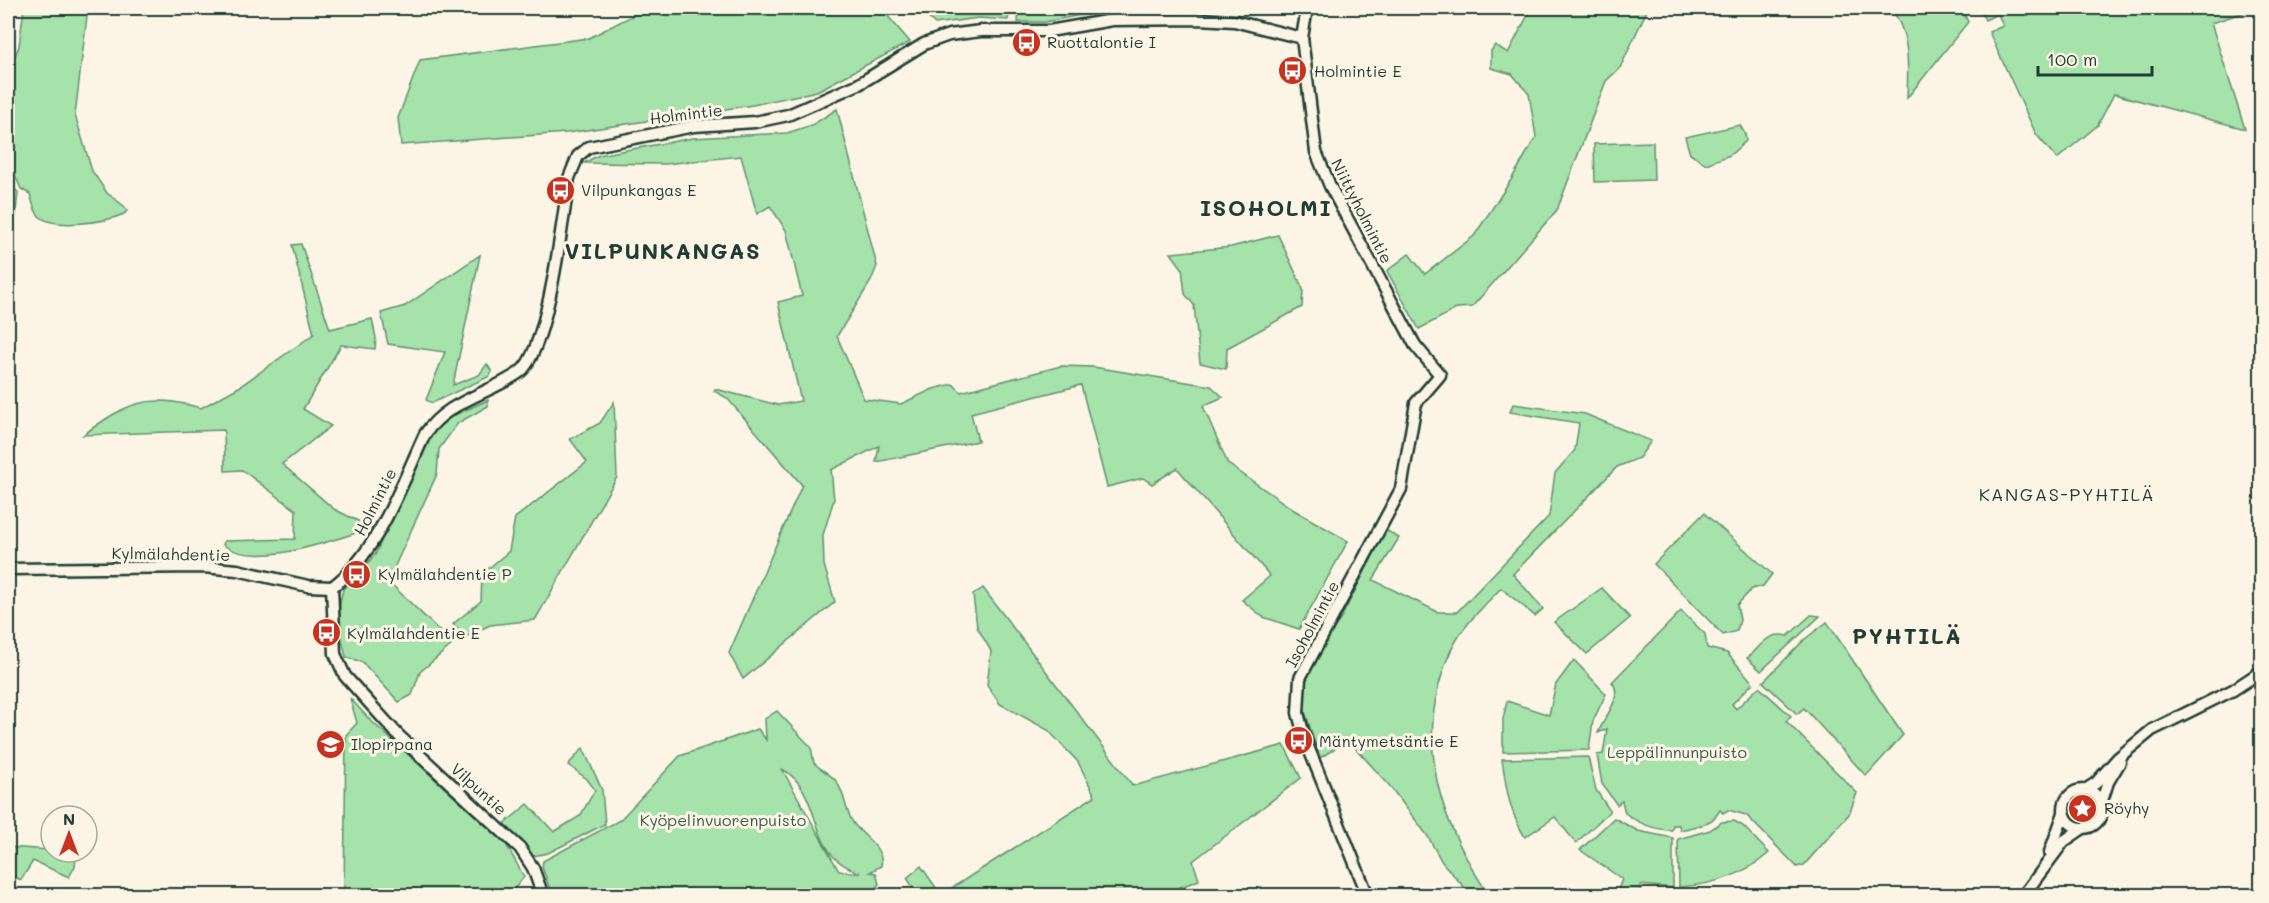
<svg xmlns="http://www.w3.org/2000/svg" width="2269" height="903" viewBox="0 0 2269 903" font-family="Mali,sans-serif">
	<style>
		.green { fill: #a5e3aa; stroke: #62906f; stroke-width: 1.5; fill-rule: evenodd }
		.lines { fill: none; stroke-linecap: round; stroke-linejoin: round }
		.minor-casing { stroke: #1f3d34; stroke-width: 15 }
		.minor { stroke: #fcf5e5; stroke-width: 10 }
		.labels { text-anchor: middle; stroke-width: 6; stroke-linejoin: round; paint-order: stroke }
		.poi-label { font-size: 16px; fill: #1f3d34; stroke: #fcf5e5; text-anchor: start }
		.street-label { font-size: 16px; fill: #1f3d34; stroke: #fcf5e5 }
		.park-label { font-size: 16px; fill: #3a5e4c; stroke: #fcf5e5 }
		.neighbourhood-label { font-size: 18px; letter-spacing: 1.5px; fill: #1f3d34; stroke: #fcf5e5 }
		.district-label { font-size: 22px; font-weight: bold; letter-spacing: 1.5px; fill: #1f3d34; stroke: #fcf5e5 }
	</style>
	<rect width="100%" height="100%" fill="#fcf5e5"/>
	<filter id="ink" filterUnits="userSpaceOnUse"><feTurbulence type="fractalNoise" baseFrequency=".0167" numOctaves="2"/><feDisplacementMap in="SourceGraphic" scale="12" xChannelSelector="R" yChannelSelector="G"/><feConvolveMatrix kernelMatrix="1 2 1 2 8 2 1 2 1" color-interpolation-filters="sRGB"/></filter>
	<g filter="url(#ink)">
		<g class="green">
			<path d="M 24,8 L 88,8 L 75,115 L 92,171 L 107,193 L 124,206 L 127,211 L 124,214 C 106,222 54,230 39,216 C 34,211 32,200 30,194 L 21,189 L 8,159 L 11,149 L 8,131 L 8,73 L 19,46 Z"/>
			<path d="M 647,8 L 881,8 L 910,42 L 817,91 L 753,105 L 567,133 L 401,145 L 398,118 L 420,60 L 589,38 Z"/>
			<path d="M 918,8 L 1010,8 L 1008,20 L 978,18 L 935,24 Z"/>
			<path d="M 1019,8 L 1216,8 L 1101,11 L 1045,22 L 1018,22 Z"/>
			<path d="M 1525,8 L 1648,8 L 1620,68 L 1606,81 L 1557,210 L 1472,307 L 1458,308 L 1419,329 L 1387,271 L 1409,254 L 1425,274 L 1474,236 L 1511,180 L 1536,137 L 1529,94 L 1512,74 L 1491,68 L 1491,51 L 1495,45 L 1508,53 L 1530,11 Z"/>
			<path d="M 1890,8 L 1961,8 L 1968,22 L 1907,98 C 1908,67 1911,32 1890,8 Z"/>
			<path d="M 1979,8 L 2258,8 L 2211,23 L 2245,129 L 2114,94 L 2098,125 L 2057,159 L 2036,134 L 1989,32 L 2003,26 L 1998,14 L 1985,20 Z"/>
			<path d="M 837,109 L 877,266 L 871,281 L 837,336 L 864,399 L 901,404 L 933,389 L 953,384 L 961,392 L 1061,366 L 1093,367 L 1211,386 L 1223,397 L 1203,406 L 1228,464 L 1294,510 L 1348,541 L 1299,629 L 1263,617 L 1242,600 L 1270,576 L 1177,468 L 1152,484 L 1143,478 L 1107,487 L 1081,385 L 971,413 L 978,441 L 876,462 L 879,446 L 831,470 L 834,499 L 823,535 L 824,565 L 835,602 L 743,679 L 729,653 L 802,485 L 727,398 L 714,391 L 715,389 L 778,405 L 801,401 L 778,302 L 802,296 L 786,230 L 770,206 L 757,214 L 741,156 L 665,164 L 584,163 L 599,155 L 693,138 L 787,133 L 812,125 Z"/>
			<path d="M 1740,125 L 1745,134 L 1746,141 L 1730,155 L 1706,164 L 1690,154 L 1685,137 Z"/>
			<path d="M 1653,142 L 1654,180 L 1595,182 L 1594,144 Z"/>
			<path d="M 8,183 L 18,192 L 13,242 L 8,245 Z"/>
			<path d="M 1278,235 L 1303,289 L 1302,307 L 1227,348 L 1226,369 L 1200,363 L 1194,305 L 1185,294 L 1182,268 L 1171,253 L 1231,247 Z"/>
			<path d="M 301,244 L 330,329 L 372,319 L 376,338 L 375,349 L 341,345 L 303,409 L 331,426 L 282,464 L 334,509 L 372,528 C 334,539 258,570 223,545 L 224,541 L 295,539 L 296,510 L 242,470 L 225,471 L 224,430 L 83,435 C 128,402 147,393 201,408 L 239,387 L 314,334 L 292,245 Z"/>
			<path d="M 480,255 L 453,385 L 479,375 L 487,364 L 492,372 L 488,377 L 432,403 L 426,400 L 445,352 L 388,344 L 381,313 L 405,306 Z"/>
			<path d="M 488,400 L 488,406 L 458,423 L 439,449 L 437,474 L 388,581 L 453,644 L 420,672 L 412,695 L 399,702 L 362,662 L 346,657 L 341,635 L 339,607 L 343,589 L 375,555 L 428,436 L 446,419 Z"/>
			<path d="M 614,402 L 617,477 L 535,620 L 490,625 L 465,637 L 453,624 L 481,601 L 482,574 L 509,551 L 515,518 L 587,462 L 570,439 L 600,423 Z"/>
			<path d="M 1513,404 L 1585,414 L 1651,441 L 1639,458 L 1617,467 L 1513,574 L 1543,609 L 1535,616 L 1501,588 C 1485,605 1468,621 1456,641 C 1447,656 1443,671 1438,688 C 1420,764 1447,833 1489,895 L 1471,895 L 1442,862 L 1427,835 L 1388,784 L 1348,740 L 1320,758 L 1304,709 L 1304,685 L 1320,646 L 1340,620 L 1386,530 L 1399,538 L 1373,580 L 1438,612 L 1457,612 L 1549,516 L 1555,473 L 1575,450 L 1579,423 L 1510,412 Z"/>
			<path d="M 1704,513 L 1772,574 L 1763,586 L 1752,589 L 1737,605 L 1740,620 L 1737,631 L 1723,635 L 1654,564 Z"/>
			<path d="M 983,588 L 1133,786 L 1284,745 L 1301,778 L 1193,861 L 1199,880 L 1178,888 L 1181,895 L 918,895 L 907,878 L 921,866 L 941,895 L 1095,796 L 1078,762 L 1048,730 L 1000,704 L 987,685 L 991,651 L 977,627 L 973,595 Z"/>
			<path d="M 1602,588 L 1630,618 L 1587,654 L 1554,622 Z"/>
			<path d="M 1681,611 L 1705,634 L 1707,648 L 1727,653 L 1753,683 L 1732,704 L 1736,709 L 1759,687 L 1791,716 L 1786,721 L 1857,793 L 1849,814 L 1804,865 L 1797,867 L 1746,815 L 1728,810 L 1723,813 L 1720,810 L 1714,819 L 1702,825 L 1680,830 L 1679,825 L 1673,825 L 1672,830 C 1655,830 1638,823 1625,813 L 1622,801 L 1617,805 L 1602,784 L 1597,755 L 1603,754 L 1607,729 L 1598,733 C 1604,717 1624,697 1612,682 Z"/>
			<path d="M 1811,615 L 1820,616 L 1761,671 L 1747,658 C 1762,646 1767,631 1788,636 Z"/>
			<path d="M 1827,622 L 1903,735 L 1866,776 L 1804,708 L 1797,714 L 1763,682 L 1805,639 Z"/>
			<path d="M 1574,660 L 1606,694 L 1593,721 L 1589,750 L 1503,752 L 1503,719 L 1507,701 L 1549,715 L 1556,684 Z"/>
			<path d="M 350,698 L 369,719 L 506,844 L 524,877 L 510,894 L 344,895 L 346,735 L 357,723 Z"/>
			<path d="M 777,711 L 811,747 L 814,763 C 821,770 831,774 836,781 C 846,794 844,810 854,824 C 863,836 885,849 881,866 L 870,872 L 876,873 L 879,884 L 869,895 L 552,895 L 542,867 L 543,861 L 620,820 L 680,756 L 758,729 L 766,740 L 765,719 ZM 782,769 C 817,788 810,833 836,859 C 843,866 852,869 860,873 L 839,871 Z"/>
			<path d="M 583,748 L 602,790 L 605,824 L 548,853 L 533,856 L 504,824 L 528,804 L 554,832 L 580,816 L 595,790 L 587,779 L 568,765 Z"/>
			<path d="M 1588,757 L 1596,790 L 1610,811 L 1576,843 L 1555,817 L 1525,837 C 1509,812 1506,787 1502,759 Z"/>
			<path d="M 1614,818 L 1638,831 L 1673,838 L 1673,888 L 1641,885 L 1639,895 L 1616,895 L 1622,879 L 1580,850 Z"/>
			<path d="M 1734,821 L 1743,826 L 1769,853 C 1743,876 1713,885 1679,887 L 1678,839 L 1710,830 L 1722,822 Z"/>
			<path d="M 8,847 L 77,852 L 75,866 L 69,877 L 33,861 L 21,880 L 8,874 Z"/>
		</g>
		<g class="lines">
			<defs>
				<g id="minor">
					<path d="M 1307,8 L 1302,38 L 1316,152 L 1330,186 L 1415,345 L 1440,375 L 1416,403 L 1401,489 L 1300,678 L 1298,713 L 1305,739 L 1368,896"/>
					<path d="M 8,569 L 203,567 L 237,570 L 308,586 L 332,587"/>
					<path d="M 332,587 C 377,555 402,483 425,434 C 447,401 489,394 520,372 C 548,351 563,216 569,178 L 578,156 L 589,147 L 694,126 L 755,122 L 788,115 L 859,84 L 924,44 L 949,35 L 981,31 L 1049,31 L 1112,20 L 1199,19 L 1234,21 L 1302,38"/>
					<path d="M 332,587 L 335,654 L 345,676 L 399,736 L 520,848 L 533,868 L 543,896"/>
					<circle cx="2083" cy="809" r="19"/>
					<path d="M 2085,790 L 2096,783 L 2118,758 L 2152,730 L 2233,690 L 2262,671"/>
					<path d="M 2101,804 L 2108,782 L 2120,762"/>
					<path d="M 2050,852 L 2064,813"/>
					<path d="M 2023,896 L 2064,841 L 2083,828"/>
				</g>
			</defs>
			<use href="#minor" class="minor-casing"/>
			<use href="#minor" class="minor"/>
		</g>
	</g>
	<defs>
		<symbol id="bus-disc" viewBox="-11 -11 22 22"><circle r="9.5" fill="#c8321e" stroke="#fcf5e5"/><path d="M-5-6H5V4H4V6H2V4H-2V6H-4V4H-5ZM-3.5-4V0h7V-4ZM-3.5 1.2v1.5H-2V1.2ZM2 1.2v1.5H3.5V1.2Z" fill="#fff"/></symbol>
		<symbol id="school-disc" viewBox="-11 -11 22 22"><circle r="9.5" fill="#c8321e" stroke="#fcf5e5"/><path d="M0-5L7-2L0 1L-7-2ZM-4 1L0 2.5L4 1V4Q0 6-4 4Z" fill="#fff"/></symbol>
		<symbol id="sight-disc" viewBox="-11 -11 22 22"><circle r="9.5" fill="#c8321e" stroke="#fcf5e5"/><path d="M0-6L1.8-2.2L6-1.7L2.9 1.2L3.7 5.4L0 3.3L-3.7 5.4L-2.9 1.2L-6-1.7L-1.8-2.2Z" fill="#fff"/></symbol>
	</defs>
	<g fill-rule="evenodd">
		<use href="#bus-disc" x="1010" y="26" width="33" height="33"/>
		<use href="#bus-disc" x="1276" y="54" width="33" height="33"/>
		<use href="#bus-disc" x="544" y="174" width="33" height="33"/>
		<use href="#bus-disc" x="340" y="558" width="33" height="33"/>
		<use href="#bus-disc" x="310" y="616" width="33" height="33"/>
		<use href="#bus-disc" x="1282" y="724" width="33" height="33"/>
		<use href="#school-disc" x="314" y="728" width="33" height="33"/>
		<use href="#sight-disc" x="2066" y="792" width="33" height="33"/>
	</g>
	<g class="labels">
		<g class="poi-label">
			<text x="1047" y="48">Ruottalontie I</text>
			<text x="1314" y="77">Holmintie E</text>
			<text x="581" y="196">Vilpunkangas E</text>
			<text x="378" y="580">Kylmälahdentie P</text>
			<text x="347" y="639">Kylmälahdentie E</text>
			<text x="1319" y="747">Mäntymetsäntie E</text>
			<text x="351" y="750">Ilopirpana</text>
			<text x="2104" y="814">Röyhy</text>
		</g>
		<g class="street-label">
			<text transform="translate(686 114) rotate(-7)" y="6">Holmintie</text>
			<text transform="translate(1362 211) rotate(63)" y="6">Niittyholmintie</text>
			<text transform="translate(375 502) rotate(-63)" y="6">Holmintie</text>
			<text transform="translate(171 554) rotate(1)" y="6">Kylmälahdentie</text>
			<text transform="translate(1312 624) rotate(-62)" y="6">Isoholmintie</text>
			<text transform="translate(479 789) rotate(42)" y="6">Vilpuntie</text>
		</g>
		<g class="park-label">
			<text x="1677" y="758">Leppälinnunpuisto</text>
			<text x="723" y="826">Kyöpelinvuorenpuisto</text>
		</g>
		<g class="neighbourhood-label">
			<text x="2067" y="501">KANGAS-PYHTILÄ</text>
		</g>
		<g class="district-label">
			<text x="1266" y="216">ISOHOLMI</text>
			<text x="663" y="259">VILPUNKANGAS</text>
			<text x="1907" y="644">PYHTILÄ</text>
		</g>
	</g>
	<rect width="2269" height="903" fill="none" stroke="#fcf5e5" stroke-width="30"/>
	<rect x="15" y="15" width="2239" height="873" fill="none" stroke="#1f3d34" stroke-width="2" filter="url(#ink)"/>
	<g transform="translate(69 834)"><circle r="28" fill="#fcf5e5" stroke="#a4ab9e" stroke-width="1.5"/>
	<path d="M0-4.5L10 22L0 15L-10 22Z" fill="#c8321e"/>
	<text y="-9" font-size="16" font-weight="bold" text-anchor="middle" fill="#1f3d34">N</text>
	</g>
	<path d="M2038 66v9h114v-9" fill="none" stroke="#1f3d34" stroke-width="3"/>
	<text x="2047" y="66" font-size="18" fill="#1f3d34" stroke="#fcf5e5" stroke-width="4.5" paint-order="stroke">100 m</text>
</svg>
